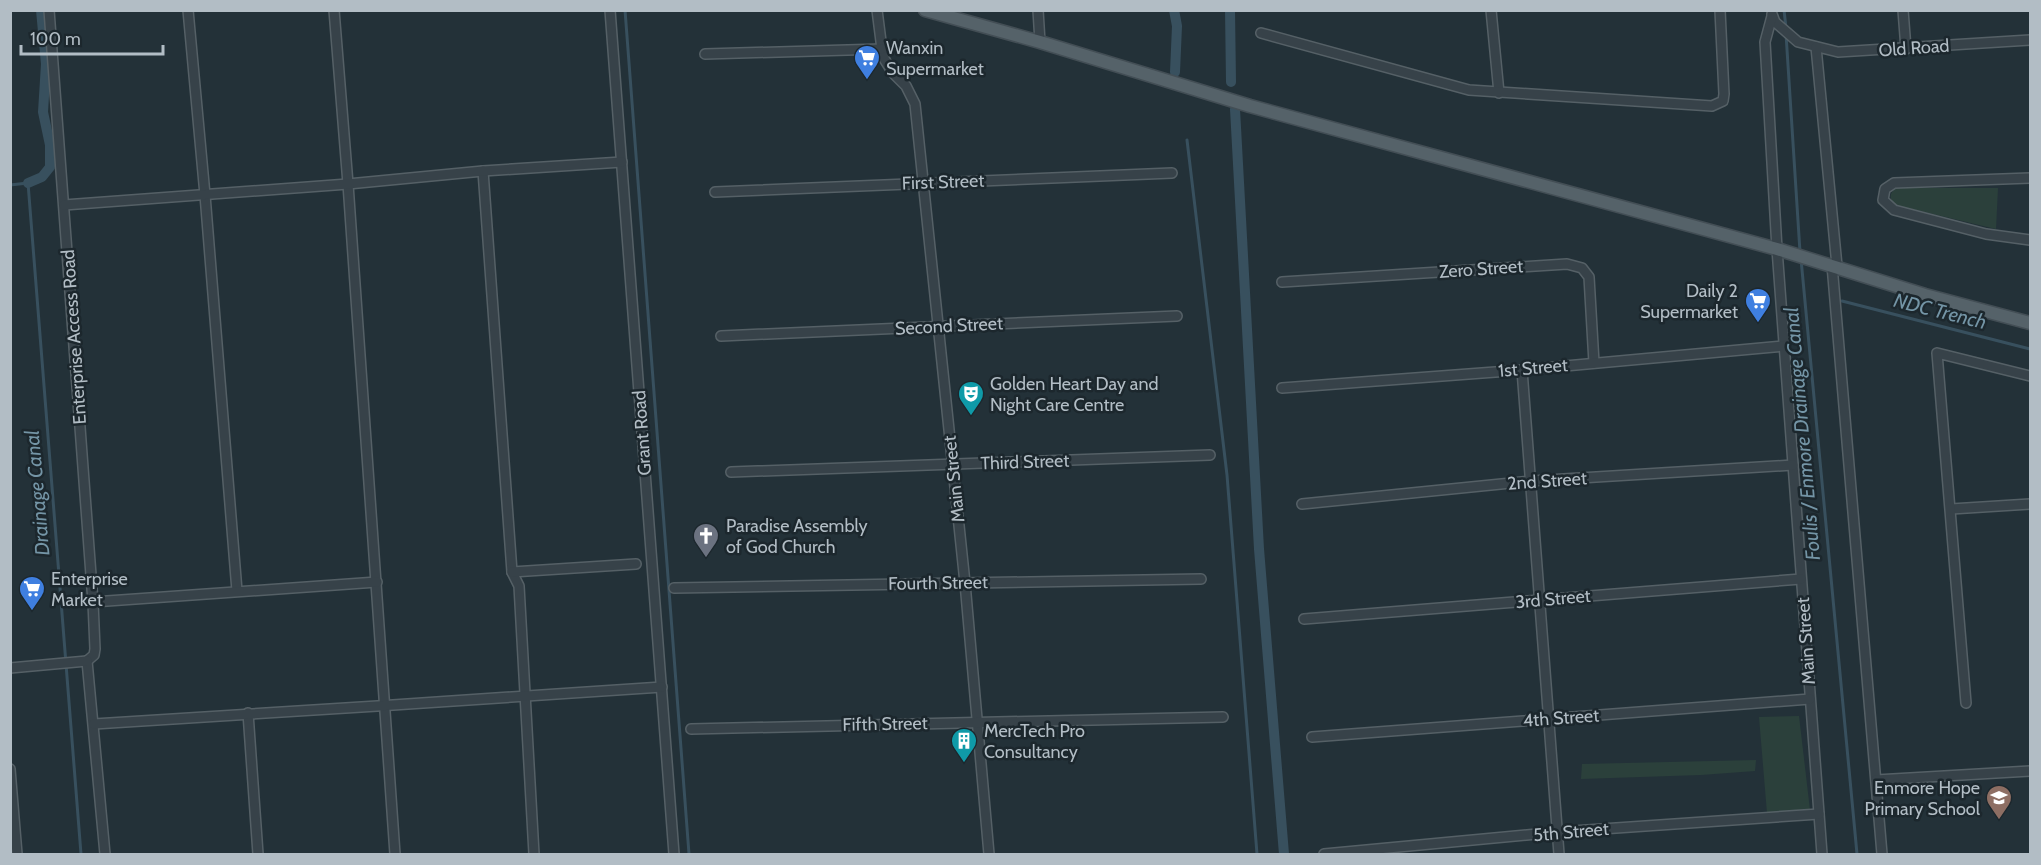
<svg xmlns="http://www.w3.org/2000/svg" width="2041" height="865" viewBox="0 0 2041 865" font-family="Cabin,sans-serif">
	<style>
		.green { fill: #2b403b }
		.lines { fill: none; stroke-linecap: round; stroke-linejoin: round }
		.stream { stroke: #38505e; stroke-width: 3 }
		.canal { stroke: #38505e; stroke-width: 10 }
		.minor-casing { stroke: #556066; stroke-width: 12 }
		.major-casing { stroke: #434e55; stroke-width: 15 }
		.minor { stroke: #374249; stroke-width: 9 }
		.major { stroke: #556269; stroke-width: 12 }
		.labels { text-anchor: middle; stroke-width: 5; stroke-linejoin: round; paint-order: stroke }
		.poi-label { font-size: 18px; fill: #b2bdc5; stroke: #1c272d; text-anchor: start }
		.street-label { font-size: 18px; fill: #b2bdc5; stroke: #1c272d }
		.water-label { font-size: 20px; font-style: italic; fill: #7495a6; stroke: #1c272d }
	</style>
	<rect width="100%" height="100%" fill="#233138"/>
	<g class="green">
		<path d="M 1896,188 L 1998,188 L 1996,229 L 1895,205 C 1889,199 1889,193 1896,188 Z"/>
		<path d="M 1799,716 L 1810,810 L 1767,813 L 1759,717 Z"/>
		<path d="M 1756,760 L 1755,771 L 1701,775 L 1581,779 L 1582,764 Z"/>
	</g>
	<g class="lines">
		<g class="stream">
			<path d="M 625,10 L 689,854"/>
			<path d="M 1784,10 L 1786,28"/>
			<path d="M 1786,34 L 1800,252"/>
			<path d="M 1187,140 L 1227,475 L 1257,854"/>
			<path d="M 10,185 L 28,183 L 81,854"/>
			<path d="M 1801,259 L 1857,854"/>
			<path d="M 1842,301 L 2030,349"/>
		</g>
		<g class="canal">
			<path d="M 1174,10 L 1177,26 L 1175,72"/>
			<path d="M 1230,10 L 1231,82"/>
			<path d="M 1235,109 L 1259,549 L 1284,854"/>
			<path d="M 28,183 L 42,177 L 50,167 L 50,145 L 43,112 L 46,64 L 41,10"/>
		</g>
		<defs>
			<g id="minor">
				<path d="M 49,10 L 93,602 L 95,649 L 94,655 L 87,661"/>
				<path d="M 188,10 L 205,195 L 237,591"/>
				<path d="M 334,10 L 348,184 L 395,854"/>
				<path d="M 610,10 L 674,854"/>
				<path d="M 877,10 L 883,57 L 893,73 L 906,86 L 915,104 L 965,583 L 989,854"/>
				<path d="M 1038,10 L 1040,42"/>
				<path d="M 1491,10 L 1499,93"/>
				<path d="M 1903,10 L 1906,49"/>
				<path d="M 1772,14 L 1775,22 L 1798,42 L 1838,52 L 2030,40"/>
				<path d="M 1772,16 L 1765,42 L 1777,249 L 1822,854"/>
				<path d="M 1261,33 L 1469,90 L 1712,106 L 1723,101 L 1724,94 L 1720,10"/>
				<path d="M 1816,47 L 1837,266"/>
				<path d="M 705,54 L 882,49"/>
				<path d="M 483,171 L 512,572 L 519,586 L 534,854"/>
				<path d="M 2030,178 L 1894,183 L 1885,189 L 1883,200 L 1894,210 L 1986,234 L 2030,240"/>
				<path d="M 715,192 L 1172,173"/>
				<path d="M 64,205 L 348,184 L 483,171 L 622,162"/>
				<path d="M 1832,265 L 1882,854"/>
				<path d="M 1282,282 L 1567,264 L 1582,268 L 1589,277 L 1594,363"/>
				<path d="M 721,336 L 1177,316"/>
				<path d="M 1522,370 L 1559,854"/>
				<path d="M 1282,388 L 1522,370 L 1784,346"/>
				<path d="M 731,472 L 1210,455"/>
				<path d="M 1302,504 L 1531,481 L 1793,465"/>
				<path d="M 1951,509 L 2030,504"/>
				<path d="M 512,572 L 636,564"/>
				<path d="M 674,588 L 1201,579"/>
				<path d="M 93,602 L 377,582"/>
				<path d="M 1304,619 L 1801,579"/>
				<path d="M 87,661 L 105,854"/>
				<path d="M 10,668 L 87,661"/>
				<path d="M 1966,703 L 1937,353 L 2030,376"/>
				<path d="M 248,713 L 258,854"/>
				<path d="M 94,724 C 283,711 473,701 662,687"/>
				<path d="M 691,729 L 1223,717"/>
				<path d="M 1312,737 L 1810,699"/>
				<path d="M 10,769 L 17,854"/>
				<path d="M 1876,780 L 2030,771"/>
				<path d="M 1324,854 L 1558,832 L 1819,814"/>
			</g>
			<path id="major" d="M 925,10 L 1040,42 L 1250,106 L 1777,249 L 1925,295 L 2030,323"/>
		</defs>
		<use href="#minor" class="minor-casing"/>
		<use href="#major" class="major-casing"/>
		<use href="#minor" class="minor"/>
		<use href="#major" class="major"/>
	</g>
	<defs>
		<symbol id="supermarket-pin" viewBox="-11 -11 22 30"><path d="M0 17L-7.5 6A9.5 9.5 0 1 1 7.5 6Z" fill="#3f7fe0" stroke="#1c272d"/><path d="M-6-5.5h2.5l.6 2H6L4.5 2H-2.5L-4.4-4H-6ZM-1.5 3.2a1.3 1.3 0 1 0 .1 0ZM3 3.2a1.3 1.3 0 1 0 .1 0Z" fill="#fff"/></symbol>
		<symbol id="theatre-pin" viewBox="-11 -11 22 30"><path d="M0 17L-7.5 6A9.5 9.5 0 1 1 7.5 6Z" fill="#0f9aa8" stroke="#1c272d"/><path d="M-5-5.5Q0-4 5-5.5V0Q5 5 0 6Q-5 5-5 0ZM-3.3-2.5H-1v1.5H-3.3ZM1-2.5H3.3v1.5H1ZM-2.8 1Q0 5.5 2.8 1Z" fill="#fff"/></symbol>
		<symbol id="church-pin" viewBox="-11 -11 22 30"><path d="M0 17L-7.5 6A9.5 9.5 0 1 1 7.5 6Z" fill="#6b7280" stroke="#1c272d"/><path d="M-1.2-6h2.4v3.5h3.3v2.4h-3.3V6h-2.4V-.1h-3.3v-2.4h3.3Z" fill="#fff"/></symbol>
		<symbol id="building-pin" viewBox="-11 -11 22 30"><path d="M0 17L-7.5 6A9.5 9.5 0 1 1 7.5 6Z" fill="#0f9aa8" stroke="#1c272d"/><path d="M-4-6H4V6H1V3H-1V6H-4ZM-2.5-4.3h1.7v1.8h-1.7ZM.8-4.3h1.7v1.8H.8ZM-2.5-1h1.7V.8h-1.7ZM.8-1h1.7V.8H.8Z" fill="#fff"/></symbol>
		<symbol id="school-pin" viewBox="-11 -11 22 30"><path d="M0 17L-7.5 6A9.5 9.5 0 1 1 7.5 6Z" fill="#8d6e63" stroke="#1c272d"/><path d="M0-5L7-2L0 1L-7-2ZM-4 1L0 2.5L4 1V4Q0 6-4 4Z" fill="#fff"/></symbol>
	</defs>
	<g fill-rule="evenodd">
		<use href="#supermarket-pin" x="852" y="43" width="30" height="40"/>
		<use href="#supermarket-pin" x="1743" y="286" width="30" height="40"/>
		<use href="#theatre-pin" x="956" y="379" width="30" height="40"/>
		<use href="#church-pin" x="691" y="521" width="30" height="40"/>
		<use href="#supermarket-pin" x="17" y="574" width="30" height="40"/>
		<use href="#building-pin" x="949" y="726" width="30" height="40"/>
		<use href="#school-pin" x="1984" y="783" width="30" height="40"/>
	</g>
	<g class="labels">
		<g class="poi-label">
			<text x="886" y="54">Wanxin<tspan x="886" dy="21">Supermarket</tspan></text>
			<text x="1738" y="297" text-anchor="end">Daily 2<tspan x="1738" dy="21">Supermarket</tspan></text>
			<text x="990" y="390">Golden Heart Day and<tspan x="990" dy="21">Night Care Centre</tspan></text>
			<text x="726" y="532">Paradise Assembly<tspan x="726" dy="21">of God Church</tspan></text>
			<text x="51" y="585">Enterprise<tspan x="51" dy="21">Market</tspan></text>
			<text x="984" y="737">MercTech Pro<tspan x="984" dy="21">Consultancy</tspan></text>
			<text x="1980" y="794" text-anchor="end">Enmore Hope<tspan x="1980" dy="21">Primary School</tspan></text>
		</g>
		<g class="street-label">
			<text transform="translate(1914 48) rotate(-4)" y="6">Old Road</text>
			<text transform="translate(943 182) rotate(-2)" y="6">First Street</text>
			<text transform="translate(1481 269) rotate(-4)" y="6">Zero Street</text>
			<text transform="translate(949 326) rotate(-3)" y="6">Second Street</text>
			<text transform="translate(74 337) rotate(-94)" y="6">Enterprise Access Road</text>
			<text transform="translate(1533 368) rotate(-5)" y="6">1st Street</text>
			<text transform="translate(642 433) rotate(-94)" y="6">Grant Road</text>
			<text transform="translate(1025 462) rotate(-2)" y="6">Third Street</text>
			<text transform="translate(954 479) rotate(-96)" y="6">Main Street</text>
			<text transform="translate(1547 481) rotate(-4)" y="6">2nd Street</text>
			<text transform="translate(938 583) rotate(-1)" y="6">Fourth Street</text>
			<text transform="translate(1553 599) rotate(-5)" y="6">3rd Street</text>
			<text transform="translate(1806 641) rotate(-94)" y="6">Main Street</text>
			<text transform="translate(1561 718) rotate(-4)" y="6">4th Street</text>
			<text transform="translate(885 724) rotate(-1)" y="6">Fifth Street</text>
			<text transform="translate(1571 832) rotate(-5)" y="6">5th Street</text>
		</g>
		<g class="water-label">
			<text transform="translate(1940 311) rotate(14)" y="7">NDC Trench</text>
			<text transform="translate(1802 434) rotate(-95)" y="7">Foulis / Enmore Drainage Canal</text>
			<text transform="translate(37 493) rotate(-95)" y="7">Drainage Canal</text>
		</g>
	</g>
	<rect width="2041" height="865" fill="none" stroke="#b2bdc5" stroke-width="24"/>
	<path d="M21 45v9h142v-9" fill="none" stroke="#b2bdc5" stroke-width="3"/>
	<text x="30" y="45" font-size="18" fill="#b2bdc5" stroke="#1c272d" stroke-width="4.5" paint-order="stroke">100 m</text>
</svg>
